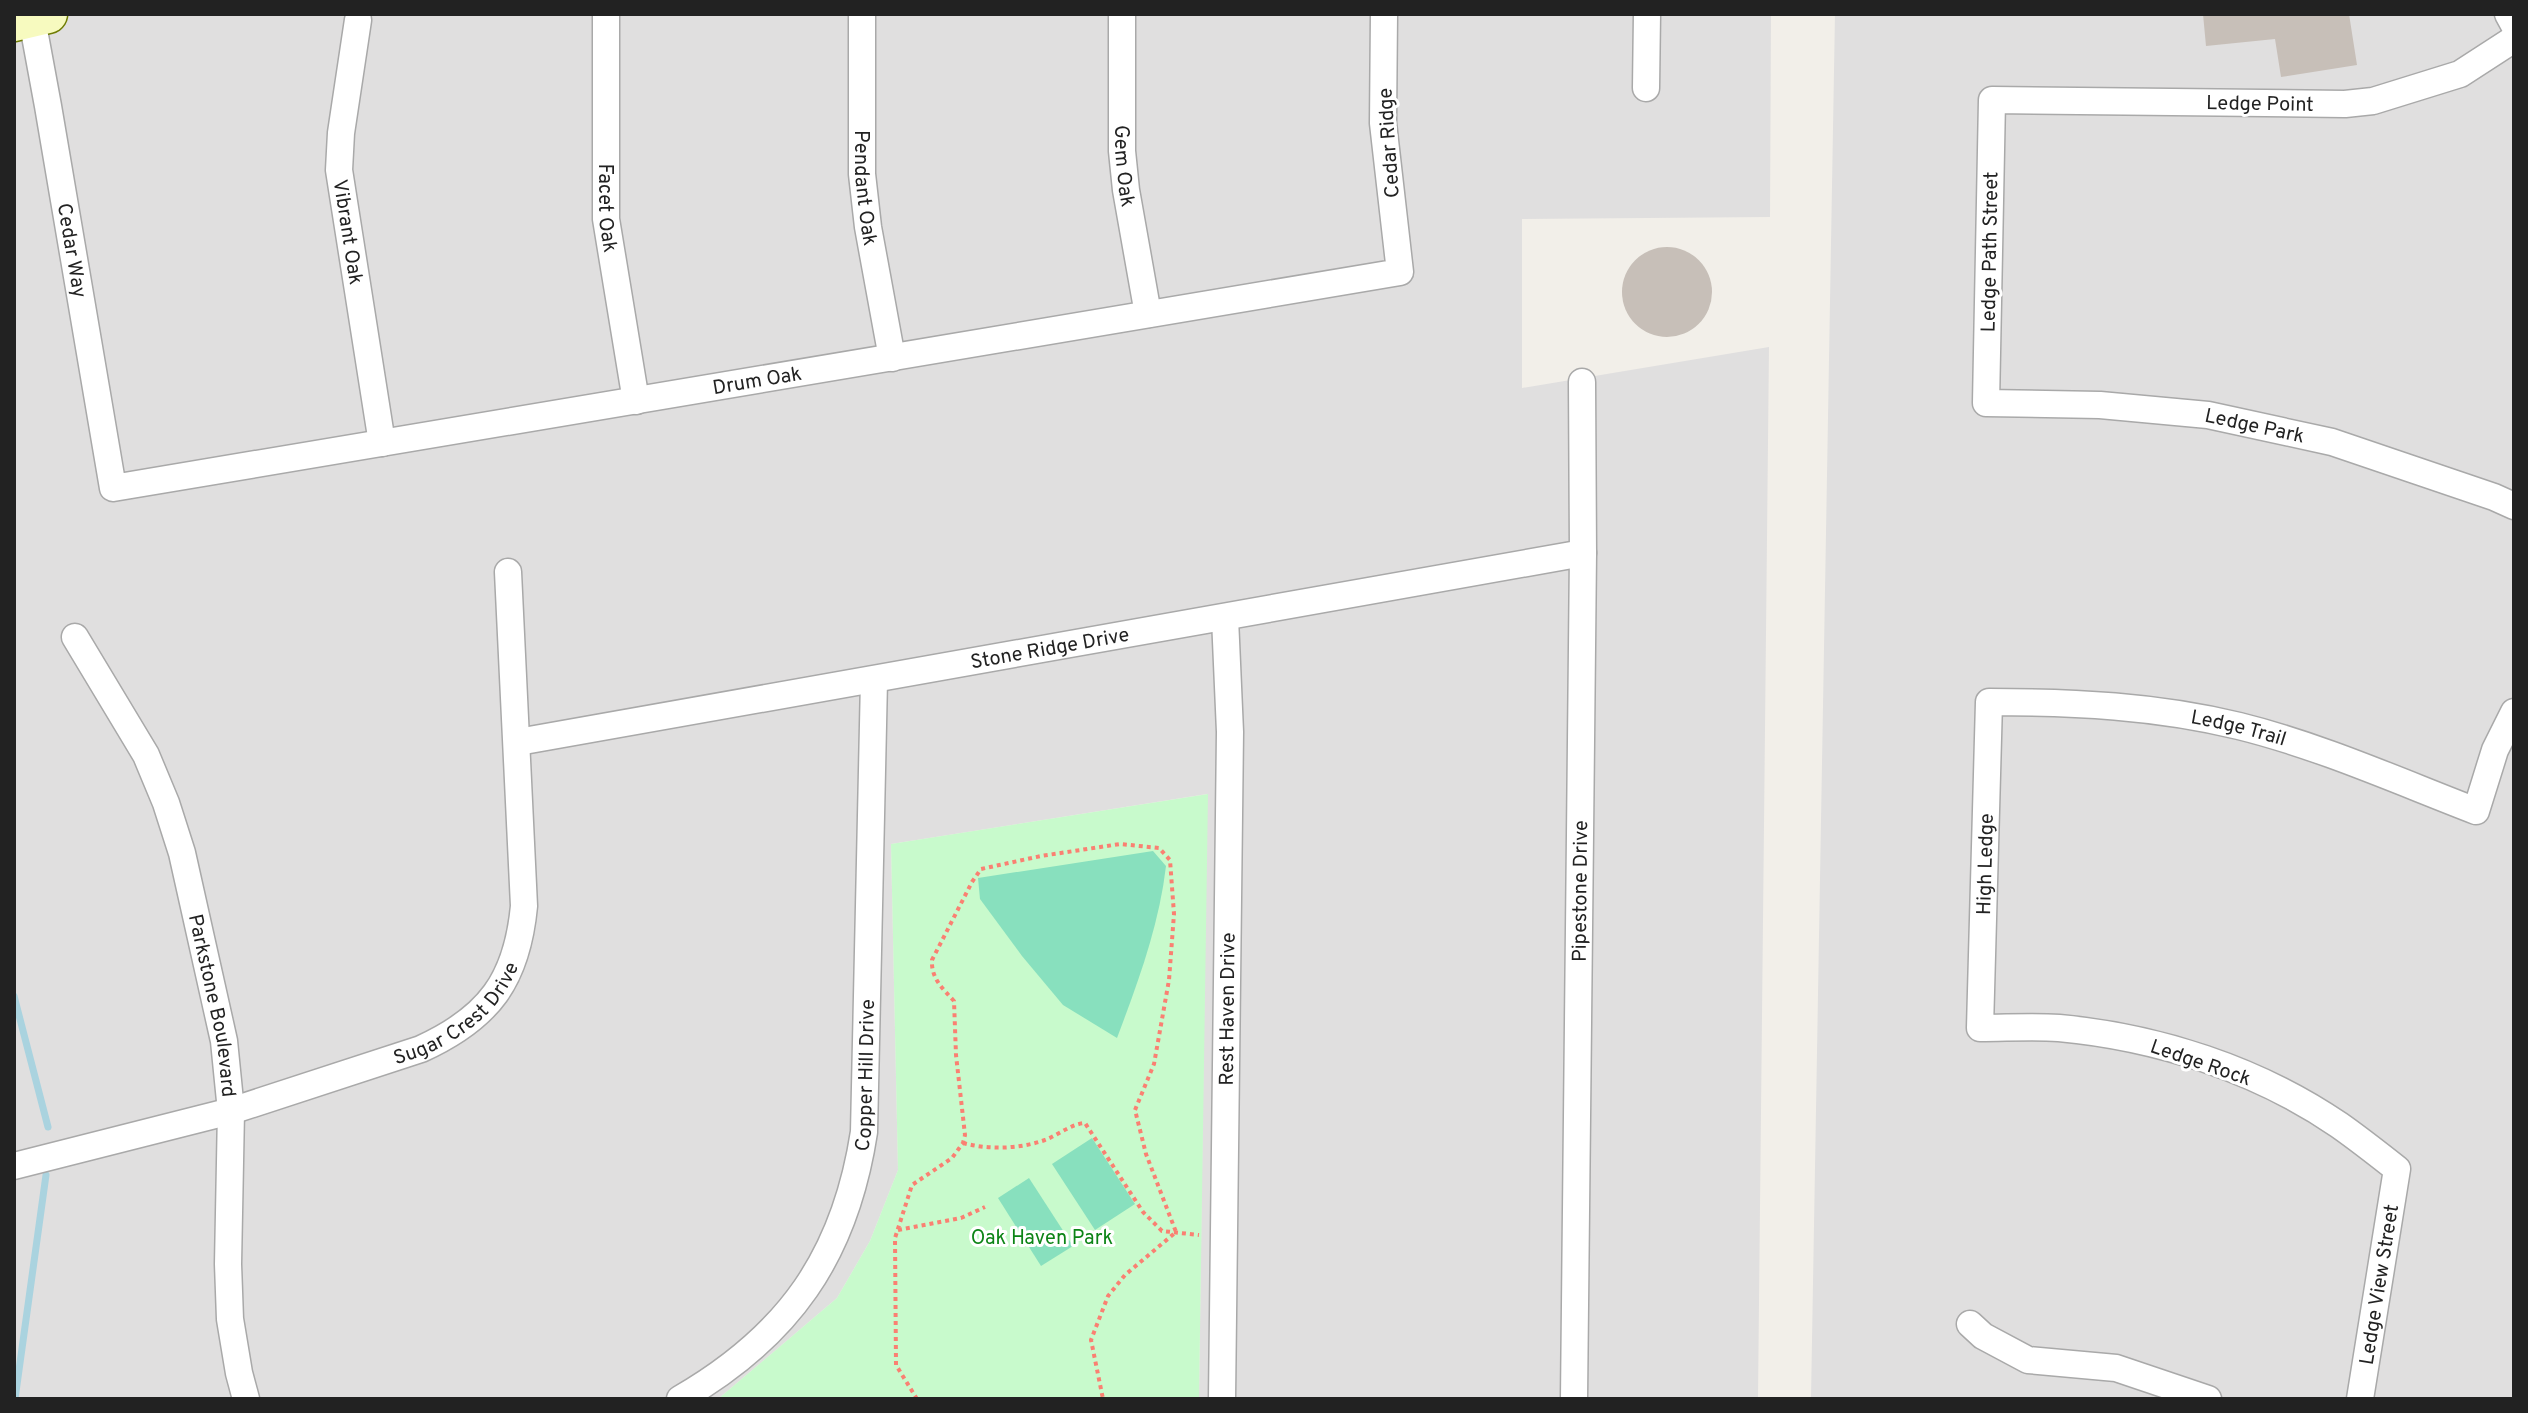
<svg xmlns="http://www.w3.org/2000/svg" width="2528" height="1413" viewBox="0 0 2528 1413" font-family="Overpass,sans-serif">
	<style>
		.residential { fill: #e0dfdf }
		.park { fill: #c8facc }
		.pitch { fill: #88e0be }
		.lines { fill: none; stroke-linecap: round; stroke-linejoin: round }
		.stream { stroke: #aad3df; stroke-width: 7 }
		.building { fill: #c7bfb8 }
		.street-casing { stroke: #a9a9a9; stroke-width: 29 }
		.secondary-casing { stroke: #707d05; stroke-width: 41 }
		.path { stroke: #fa8072; stroke-width: 4; stroke-dasharray: 4 4; stroke-linecap: butt }
		.street { stroke: #fff; stroke-width: 26 }
		.secondary { stroke: #f7fabf; stroke-width: 38 }
		.labels { text-anchor: middle; stroke-width: 6; stroke-linejoin: round; paint-order: stroke }
		.street-label { font-size: 20px; fill: #222; stroke: #fff }
		.park-label { font-size: 20px; fill: #0c8416; stroke: #fff }
	</style>
	<rect width="100%" height="100%" fill="#f2efe9"/>
	<g class="residential">
		<path d="M 14,14 L 1771,14 L 1770,217 L 1522,219 L 1522,388 L 1769,347 L 1758,1399 L 1199,1399 L 1207,794 L 891,844 L 898,1170 L 870,1241 L 837,1298 L 718,1399 L 14,1399 Z"/>
		<path d="M 1835,14 L 2514,14 L 2514,1399 L 1811,1399 Z"/>
	</g>
	<path class="park" d="M 1208,794 L 1199,1399 L 718,1399 L 837,1298 L 870,1241 L 898,1170 L 891,844 Z"/>
	<g class="pitch">
		<path d="M 1153,851 L 1166,866 C 1159,926 1138,982 1117,1038 L 1063,1005 L 1022,956 L 980,899 L 978,878 Z"/>
		<path d="M 1092,1138 L 1135,1204 L 1095,1230 L 1052,1164 Z"/>
		<path d="M 1029,1178 L 1073,1246 L 1041,1266 L 998,1198 Z"/>
	</g>
	<g class="lines">
		<g class="stream">
			<path d="M 14,996 L 48,1127"/>
			<path d="M 15,1399 L 46,1175"/>
		</g>
	</g>
	<g class="building">
		<path d="M 2203,14 L 2349,14 L 2357,65 L 2281,77 L 2275,39 L 2206,46 Z"/>
		<circle cx="1667" cy="292" r="45"/>
	</g>
	<g class="lines">
		<defs>
			<g id="street">
				<path id="s1" d="M 31,14 L 48,106 L 113,488 L 1400,272 L 1383,123 L 1384,14"/>
				<path id="s2" d="M 606,14 L 606,219 L 636,401"/>
				<path id="s3" d="M 862,14 L 862,174 L 868,227 L 892,358"/>
				<path id="s4" d="M 1122,14 L 1122,151 L 1126,190 L 1148,314"/>
				<path d="M 2508,14 L 2514,25"/>
				<path id="s5" d="M 358,20 L 341,133 L 339,170 L 382,443"/>
				<path id="s6" d="M 2514,39 L 2460,74 L 2373,101 L 2345,104 L 1992,100 L 1986,403 L 2100,405 L 2208,415 L 2332,442 L 2494,497 L 2514,506"/>
				<path d="M 1646,88 L 1647,14"/>
				<path id="s7" d="M 75,637 L 146,755 L 166,803 L 182,853 L 224,1041 L 231,1111 L 228,1264 L 230,1319 L 239,1373 L 246,1399"/>
				<path id="s8" d="M 518,742 L 1583,553"/>
				<path id="s9" d="M 14,1166 L 231,1111 L 421,1049 C 489,1018 517,980 524,906 L 508,572"/>
				<path d="M 1970,1324 L 1983,1336 L 2028,1360 L 2116,1368 L 2208,1399"/>
				<path id="s10" d="M 680,1399 C 789,1336 845,1256 864,1132 L 874,680"/>
				<path id="s11" d="M 1222,1399 L 1230,732 L 1225,618"/>
				<path id="s12" d="M 1574,1399 L 1583,553 L 1582,382"/>
				<path id="s13" d="M 2360,1399 L 2397,1169 C 2378,1154 2359,1139 2339,1125 C 2257,1069 2157,1037 2059,1028 C 2033,1026 2006,1028 1980,1028 L 1989,702 C 2073,702 2157,706 2239,726 C 2320,746 2398,781 2476,811 L 2495,750 L 2514,712"/>
			</g>
			<path id="secondary" d="M 14,22 L 48,14"/>
		</defs>
		<use href="#street" class="street-casing"/>
		<use href="#secondary" class="secondary-casing"/>
		<g class="path">
			<path d="M 963,1143 C 989,1150 1019,1149 1045,1140 C 1058,1135 1071,1124 1085,1123 L 1143,1212 L 1162,1231 L 1199,1235"/>
			<path d="M 898,1230 L 961,1218 L 985,1207"/>
			<path d="M 917,1399 L 896,1365 L 895,1238 L 912,1185 L 952,1158 L 963,1143 L 965,1135 L 956,1055 L 954,1001 C 942,988 931,978 932,960 L 972,882 L 981,869 L 1041,856 L 1120,844 L 1159,848 L 1170,860 L 1174,914 L 1169,980 L 1154,1064 L 1135,1110 L 1146,1154 L 1176,1232 L 1125,1275 L 1108,1296 L 1091,1340 L 1103,1399"/>
		</g>
		<use href="#street" class="street"/>
		<use href="#secondary" class="secondary"/>
	</g>
	<g class="labels">
		<g class="street-label">
			<text transform="translate(2260 103) rotate(1)" y="7">Ledge Point</text>
			<text transform="translate(1388 143) rotate(-94)" y="7">Cedar Ridge</text>
			<text dy="7" stroke="none"><textPath href="#s4" startOffset="152">Gem Oak</textPath></text>
			<text dy="7" stroke="none"><textPath href="#s3" startOffset="174">Pendant Oak</textPath></text>
			<text dy="7" stroke="none"><textPath href="#s2" startOffset="194">Facet Oak</textPath></text>
			<text dy="7" stroke="none"><textPath href="#s5" startOffset="214">Vibrant Oak</textPath></text>
			<text dy="7" stroke="none"><textPath href="#s1" startOffset="240">Cedar Way</textPath></text>
			<text transform="translate(1989 252) rotate(-89)" y="7">Ledge Path Street</text>
			<text dy="7" stroke="none"><textPath href="#s1" startOffset="1134">Drum Oak</textPath></text>
			<text dy="7" stroke="none"><textPath href="#s6" startOffset="1110">Ledge Park</textPath></text>
			<text dy="7" stroke="none"><textPath href="#s8" startOffset="540">Stone Ridge Drive</textPath></text>
			<text dy="7" stroke="none"><textPath href="#s13" startOffset="1262">Ledge Trail</textPath></text>
			<text dy="7" stroke="none"><textPath href="#s13" startOffset="848">High Ledge</textPath></text>
			<text dy="7" stroke="none"><textPath href="#s12" startOffset="508">Pipestone Drive</textPath></text>
			<text dy="7" stroke="none"><textPath href="#s7" startOffset="398">Parkstone Boulevard</textPath></text>
			<text dy="7" stroke="none"><textPath href="#s9" startOffset="474">Sugar Crest Drive</textPath></text>
			<text dy="7" stroke="none"><textPath href="#s11" startOffset="390">Rest Haven Drive</textPath></text>
			<text transform="translate(2201 1062) rotate(19)" y="7">Ledge Rock</text>
			<text dy="7" stroke="none"><textPath href="#s10" startOffset="394">Copper Hill Drive</textPath></text>
			<text dy="7" stroke="none"><textPath href="#s13" startOffset="116">Ledge View Street</textPath></text>
		</g>
		<g class="park-label">
			<text x="1042" y="1244">Oak Haven Park</text>
		</g>
	</g>
	<rect width="2528" height="1413" fill="none" stroke="#222222" stroke-width="32"/>
</svg>
